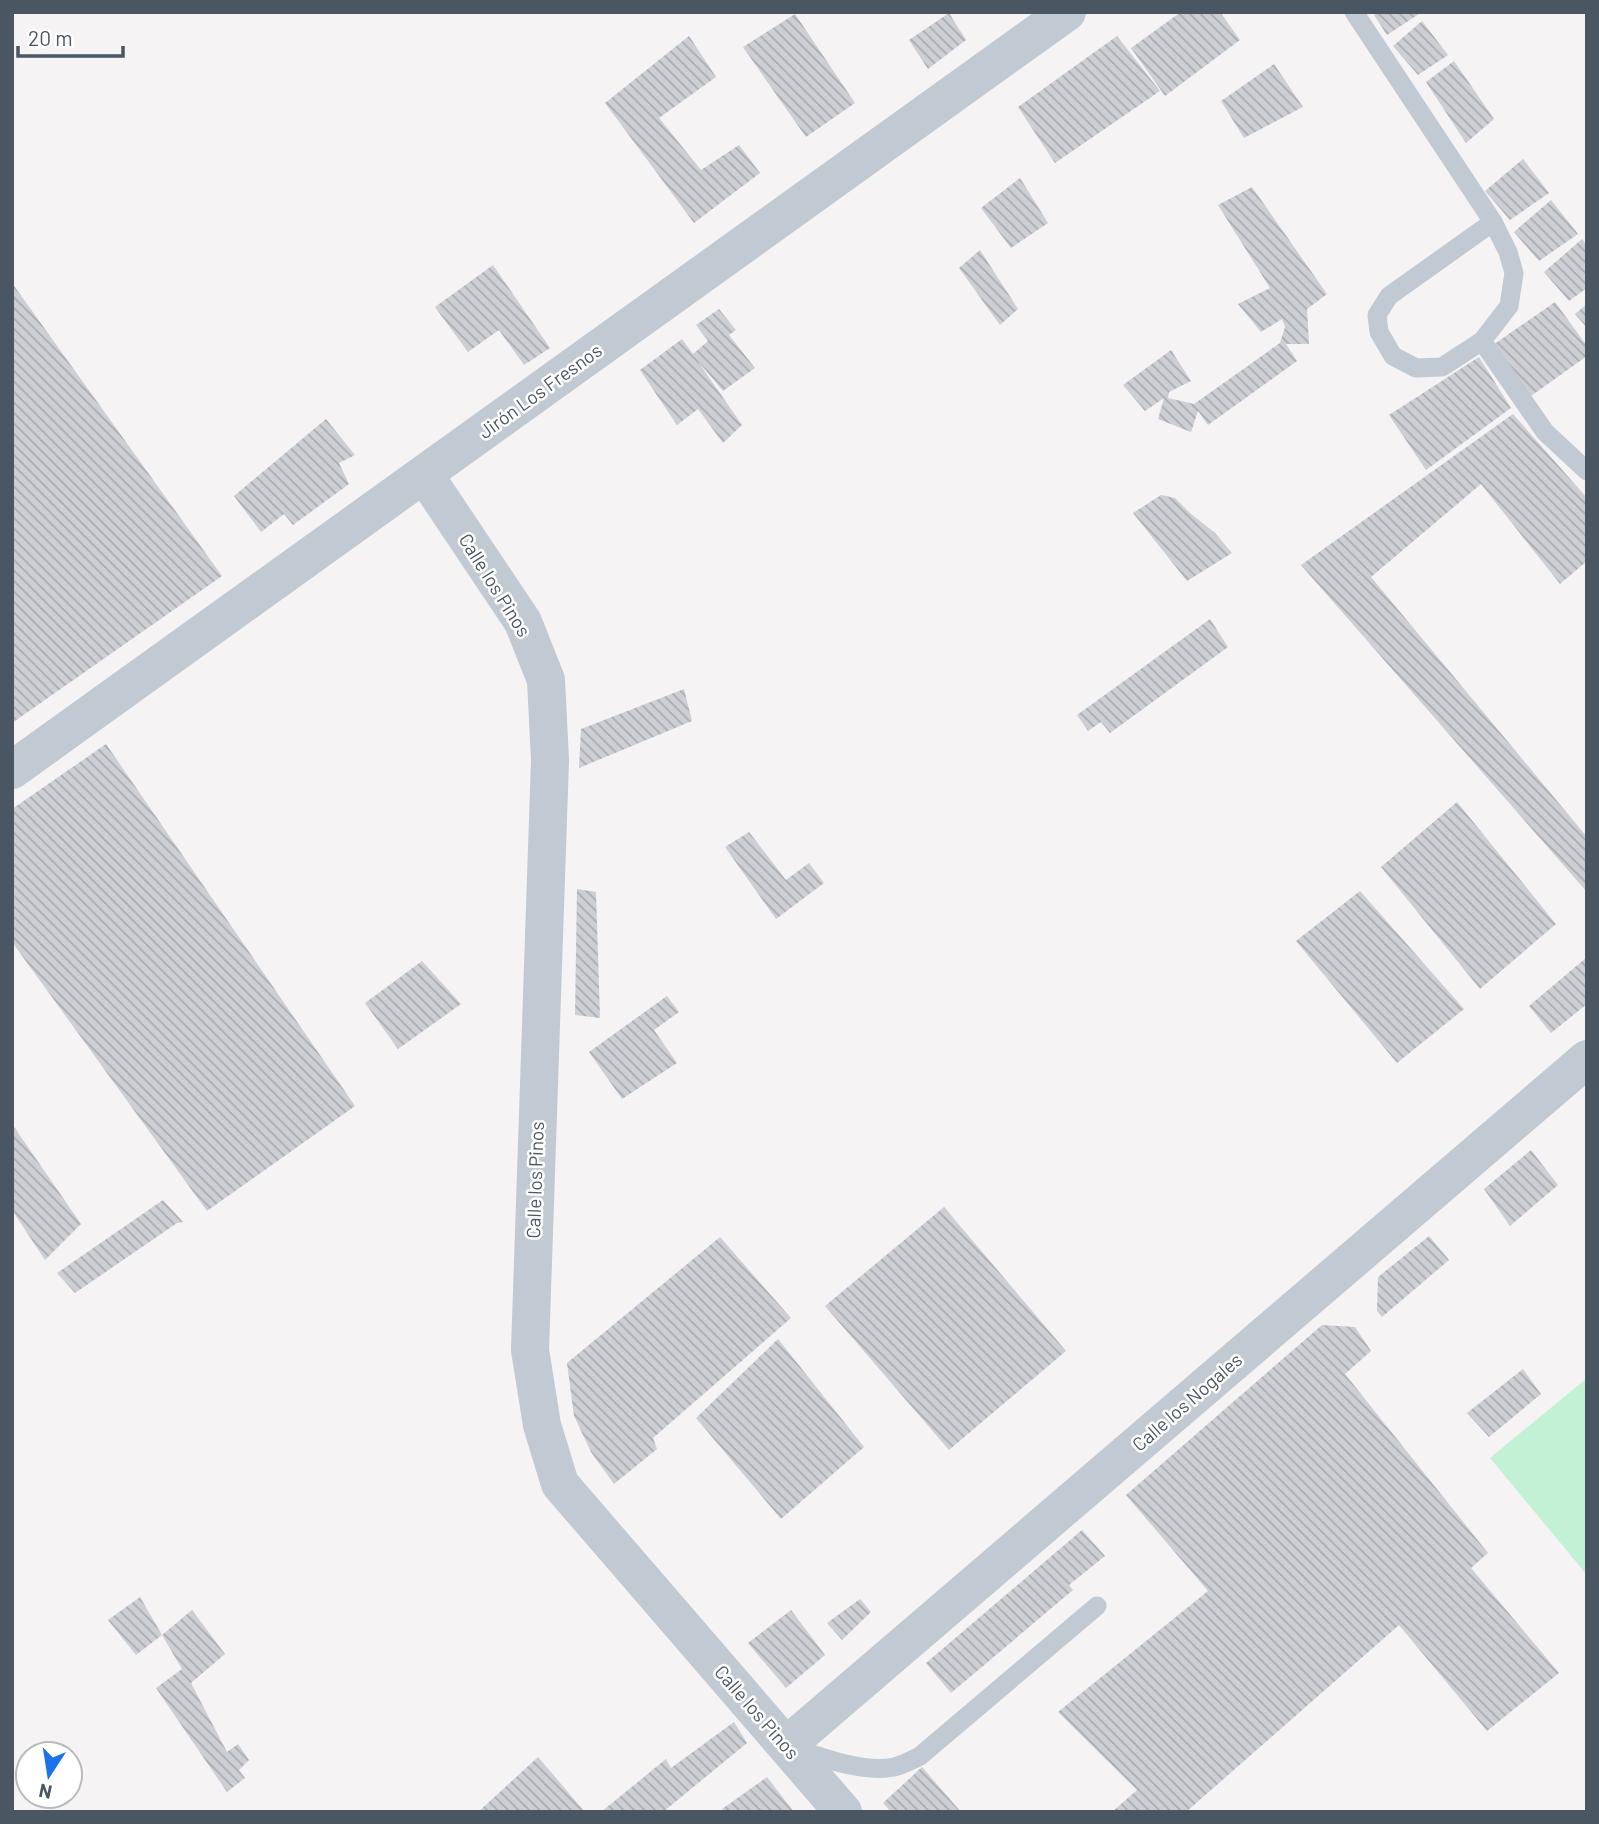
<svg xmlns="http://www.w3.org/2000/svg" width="1599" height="1824" viewBox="0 0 1599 1824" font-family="Barlow,sans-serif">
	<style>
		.grass { fill: #c3f1d5 }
		.building { fill: url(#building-back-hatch) }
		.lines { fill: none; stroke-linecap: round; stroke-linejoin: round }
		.lane { stroke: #c1cad2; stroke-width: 19 }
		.street { stroke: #c1cad2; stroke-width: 38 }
		.labels { text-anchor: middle; stroke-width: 5; stroke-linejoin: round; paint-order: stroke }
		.street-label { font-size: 19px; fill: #4a5661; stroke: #fff }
	</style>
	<defs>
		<pattern id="building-back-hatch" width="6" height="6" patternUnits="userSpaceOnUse" patternTransform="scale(1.75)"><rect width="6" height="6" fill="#cdcfd5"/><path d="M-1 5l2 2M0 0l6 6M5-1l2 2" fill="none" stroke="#a8abb0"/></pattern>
	</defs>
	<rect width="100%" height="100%" fill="#f5f3f3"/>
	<path class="grass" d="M 1587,1378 L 1587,1575 L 1490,1458 Z"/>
	<g class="building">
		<path d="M 1181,12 L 1220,12 L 1240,40 L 1165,96 L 1131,48 Z"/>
		<path d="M 1379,12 L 1422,12 L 1387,35 L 1374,15 Z"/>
		<path d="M 949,13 L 966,40 L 928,69 L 909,40 Z"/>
		<path d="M 795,14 L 855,103 L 806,137 L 743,47 Z"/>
		<path d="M 1422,21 L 1448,55 L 1418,75 L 1393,46 Z"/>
		<path d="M 689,36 L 716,77 L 659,118 L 701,170 L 739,145 L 760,173 L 694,223 L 605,103 Z"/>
		<path d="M 1117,36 L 1160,91 L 1055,163 L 1018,107 Z"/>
		<path d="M 1454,61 L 1494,119 L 1466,143 L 1426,82 Z"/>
		<path d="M 1274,64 L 1303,107 L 1244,138 L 1221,101 Z"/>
		<path d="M 1523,159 L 1549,193 L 1510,220 L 1485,191 Z"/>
		<path d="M 1020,178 L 1048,223 L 1011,248 L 981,208 Z"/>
		<path d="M 1252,187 L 1327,294 L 1307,309 L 1309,344 L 1286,344 L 1297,361 L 1208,425 L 1198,411 L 1191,432 L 1158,419 L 1164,398 L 1145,411 L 1123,385 L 1171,350 L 1191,381 L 1169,392 L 1168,398 L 1194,404 L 1280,343 L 1285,327 L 1282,319 L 1261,332 L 1238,304 L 1270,288 L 1218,205 Z"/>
		<path d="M 1551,200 L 1578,234 L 1539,261 L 1514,232 Z"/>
		<path d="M 1582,239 L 1587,246 L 1587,288 L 1569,301 L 1544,272 Z"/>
		<path d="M 980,250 L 1018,309 L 1000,325 L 959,268 Z"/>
		<path d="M 493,265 L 550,348 L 524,365 L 499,330 L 468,352 L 435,307 Z"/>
		<path d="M 12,283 L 222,576 L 12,723 Z"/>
		<path d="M 1555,302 L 1587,346 L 1587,356 L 1531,396 L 1493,345 Z"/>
		<path d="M 1587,304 L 1587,328 L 1575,314 Z"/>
		<path d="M 719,309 L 736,330 L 729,335 L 755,368 L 723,391 L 697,360 L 742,425 L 723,443 L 698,409 L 677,425 L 640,370 L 682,339 L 693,354 L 708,341 L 696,325 Z"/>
		<path d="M 1479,357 L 1511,408 L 1426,470 L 1389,415 Z"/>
		<path d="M 1513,414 L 1587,498 L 1587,561 L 1560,584 L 1481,484 L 1371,577 L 1587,837 L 1587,892 L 1301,565 Z"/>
		<path d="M 326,419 L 355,455 L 339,463 L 349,484 L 293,525 L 284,514 L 261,532 L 234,496 Z"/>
		<path d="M 1161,495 L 1175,498 L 1190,513 L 1215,533 L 1232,553 L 1187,581 L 1133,513 Z"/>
		<path d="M 1210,619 L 1228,647 L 1110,733 L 1101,722 L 1088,731 L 1077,715 Z"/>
		<path d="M 684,689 L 692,721 L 579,768 L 581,729 Z"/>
		<path d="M 106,744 L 355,1106 L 207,1211 L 12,942 L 12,809 Z"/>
		<path d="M 1457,802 L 1556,924 L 1480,989 L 1381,867 Z"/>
		<path d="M 749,832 L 786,880 L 809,863 L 824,883 L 776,919 L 725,847 Z"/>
		<path d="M 577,889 L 596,892 L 600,1018 L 575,1015 Z"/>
		<path d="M 1360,891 L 1464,1009 L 1397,1063 L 1296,941 Z"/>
		<path d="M 1587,957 L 1587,1004 L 1551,1033 L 1529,1006 Z"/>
		<path d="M 422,961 L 461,1004 L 398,1049 L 365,1003 Z"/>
		<path d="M 667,996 L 679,1012 L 654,1030 L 677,1063 L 622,1099 L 589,1052 Z"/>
		<path d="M 12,1124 L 81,1224 L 45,1260 L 12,1210 Z"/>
		<path d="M 1531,1150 L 1558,1185 L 1510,1226 L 1484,1189 Z"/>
		<path d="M 163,1200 L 183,1222 L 177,1223 L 75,1293 L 57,1273 Z"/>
		<path d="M 944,1207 L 1066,1351 L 949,1450 L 825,1306 Z"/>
		<path d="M 1429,1236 L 1449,1260 L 1382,1317 L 1377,1311 L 1378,1277 Z"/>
		<path d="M 720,1237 L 791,1318 L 653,1438 L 657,1449 L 614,1484 L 591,1452 L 574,1416 L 567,1363 Z"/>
		<path d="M 1322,1325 L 1355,1327 L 1371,1351 L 1345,1374 L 1488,1553 L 1471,1568 L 1559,1673 L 1487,1731 L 1399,1625 L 1186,1812 L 1112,1812 L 1137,1790 L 1058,1712 L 1208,1591 L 1126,1495 Z"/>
		<path d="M 778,1339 L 864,1447 L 781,1519 L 696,1418 Z"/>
		<path d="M 1523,1369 L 1541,1394 L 1489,1437 L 1467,1413 Z"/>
		<path d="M 1082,1530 L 1105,1556 L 1069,1585 L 1073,1590 L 951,1693 L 926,1663 Z"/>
		<path d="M 140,1597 L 162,1635 L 136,1655 L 108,1620 Z"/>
		<path d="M 860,1599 L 871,1612 L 842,1640 L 827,1623 Z"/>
		<path d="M 192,1610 L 225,1654 L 191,1683 L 227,1752 L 238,1744 L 249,1760 L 239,1770 L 245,1778 L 227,1792 L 156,1688 L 182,1669 L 162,1635 Z"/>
		<path d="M 791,1610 L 825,1655 L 786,1688 L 748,1643 Z"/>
		<path d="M 734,1722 L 747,1743 L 663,1812 L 601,1812 L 666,1759 L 671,1768 Z"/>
		<path d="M 538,1757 L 585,1812 L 478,1812 Z"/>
		<path d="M 922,1767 L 961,1812 L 891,1812 L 883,1803 Z"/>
		<path d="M 767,1777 L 794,1812 L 725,1812 L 722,1809 Z"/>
	</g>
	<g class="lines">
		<g class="lane">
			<path d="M 1354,12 L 1493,222 L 1389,296 L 1377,315 L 1379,332 L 1393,356 L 1416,368 L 1442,367 L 1482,341 L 1545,432 L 1587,471"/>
			<path d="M 1482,341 L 1509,306 L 1514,273 L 1508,252 L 1493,222"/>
			<path d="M 797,1749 C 826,1759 864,1773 894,1767 C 903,1765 912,1760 920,1756 L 1097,1606"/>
		</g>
		<g class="street">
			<path d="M 424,474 L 523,622 L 546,680 L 550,760 L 530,1350 L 542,1425 L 560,1484 L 843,1812"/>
			<path d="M 12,770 L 1067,12"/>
			<path d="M 787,1745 L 1587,1059"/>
		</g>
	</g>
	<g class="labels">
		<g class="street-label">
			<text transform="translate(540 391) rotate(-36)" y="7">Jirón Los Fresnos</text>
			<text transform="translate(495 585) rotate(58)" y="7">Calle los Pinos</text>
			<text transform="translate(535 1180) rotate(-88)" y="7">Calle los Pinos</text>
			<text transform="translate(1187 1402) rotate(-41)" y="7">Calle los Nogales</text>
			<text transform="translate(757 1712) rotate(49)" y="7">Calle los Pinos</text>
		</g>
	</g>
	<rect width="1599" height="1824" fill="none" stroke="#4a5661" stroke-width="28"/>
	<g transform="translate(49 1775) rotate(192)"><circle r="33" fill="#ffffff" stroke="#b7bbc0" stroke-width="2"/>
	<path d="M0-5L12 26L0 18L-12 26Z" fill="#1a73e8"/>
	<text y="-10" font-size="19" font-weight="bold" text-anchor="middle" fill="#4a5661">N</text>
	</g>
	<path d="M18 46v10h105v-10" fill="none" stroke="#4a5661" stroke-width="3.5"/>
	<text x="28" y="46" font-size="21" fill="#4a5661" stroke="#ffffff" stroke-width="5" paint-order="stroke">20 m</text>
</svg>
